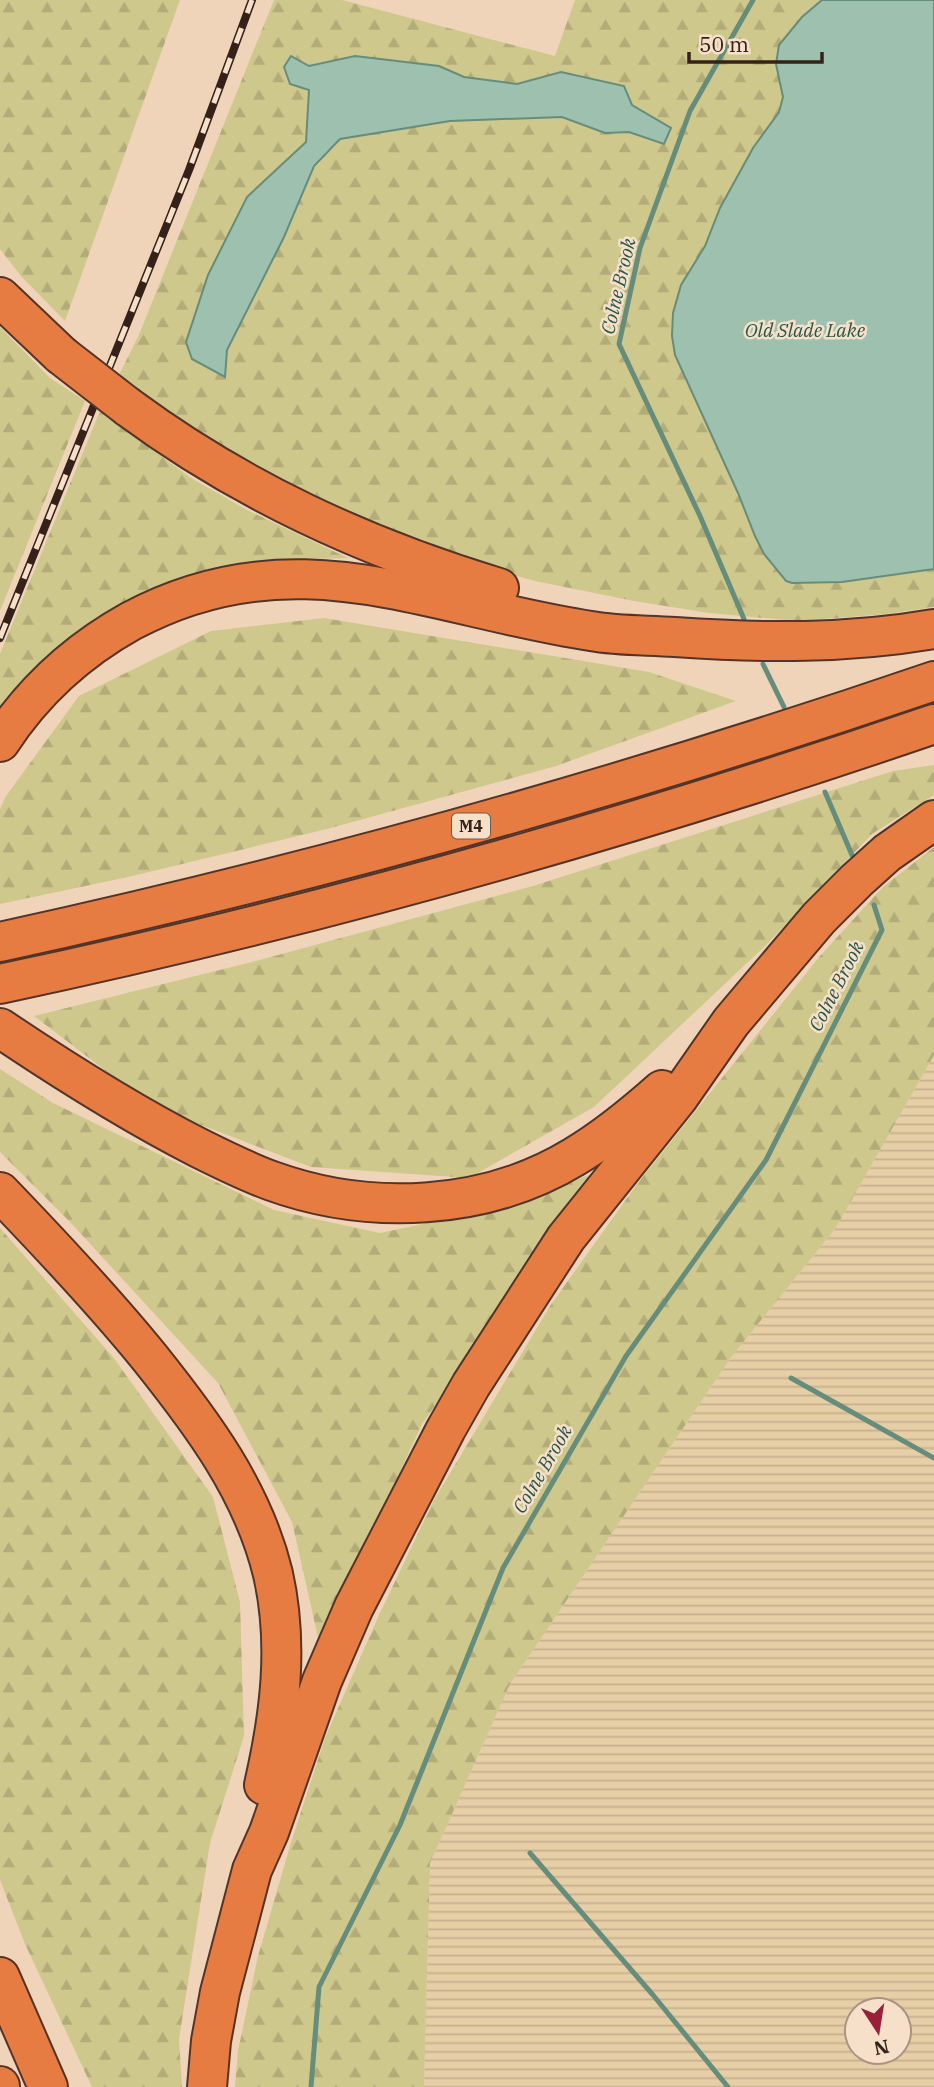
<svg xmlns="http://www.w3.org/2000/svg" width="934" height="2087" viewBox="0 0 934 2087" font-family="'IBM Plex Serif',serif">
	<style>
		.farmland { fill: url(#farmland-rules); fill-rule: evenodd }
		.forest { fill: url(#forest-firs) }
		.water { fill: #9ec0af; stroke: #668d7b; stroke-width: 2 }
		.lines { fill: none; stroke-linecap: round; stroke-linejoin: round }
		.stream { stroke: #668d7b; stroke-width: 5 }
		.motorway-casing { stroke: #543428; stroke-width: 42 }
		.motorway { stroke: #e77c42; stroke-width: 38 }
		.rail-casing { stroke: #352119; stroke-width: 8 }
		.rail { stroke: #f7e0c9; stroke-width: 5; stroke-dasharray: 16; stroke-linecap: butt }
		.motorway-bridge-casing { stroke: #543428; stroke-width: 42; stroke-linecap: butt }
		.motorway-bridge { stroke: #e77c42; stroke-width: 38 }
		.labels { text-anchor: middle; stroke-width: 5; stroke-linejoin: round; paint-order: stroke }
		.shield { fill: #f7e0c9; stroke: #6f5a4e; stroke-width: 2 }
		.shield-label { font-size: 16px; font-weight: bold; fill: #352119 }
		.water-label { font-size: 19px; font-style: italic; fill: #275649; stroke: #f7e0c9 }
	</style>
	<defs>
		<pattern id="farmland-rules" width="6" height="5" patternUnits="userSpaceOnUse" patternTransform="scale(1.75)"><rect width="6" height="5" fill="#e6cea6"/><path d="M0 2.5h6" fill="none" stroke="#c6b18e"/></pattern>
		<pattern id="forest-firs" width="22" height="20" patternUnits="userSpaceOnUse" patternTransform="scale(1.75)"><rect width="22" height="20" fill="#cec88d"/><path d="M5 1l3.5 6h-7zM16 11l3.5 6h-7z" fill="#b2ac79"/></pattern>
	</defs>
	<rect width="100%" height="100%" fill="#f0d4b9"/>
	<path class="farmland" d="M 934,1055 L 934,2087 L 424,2087 L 430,1863 L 510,1684 L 732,1356 L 835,1229 ZM 857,2010 L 899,2010 L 899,2052 L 857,2052 Z"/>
	<g class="forest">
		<path d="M 0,0 L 180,0 L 65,321 L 21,276 L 0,249 Z"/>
		<path d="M 274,0 L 342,0 L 555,56 L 575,0 L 822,0 L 802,17 L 776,64 L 783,97 L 779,112 L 753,148 L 720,208 L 705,246 L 688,271 L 738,493 L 755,536 L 792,583 L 842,582 L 934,569 L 934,607 L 887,614 L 797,621 L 709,613 L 634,601 L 535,581 L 503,572 L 454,558 L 262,476 L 151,404 L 119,375 L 138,337 Z"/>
		<path d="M 0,327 L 50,378 L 85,401 L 0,611 Z"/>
		<path d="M 100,411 L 191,478 L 247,510 L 348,558 C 325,559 302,558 279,560 C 196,567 114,594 52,653 C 33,671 17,692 0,713 L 0,654 Z"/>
		<path d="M 324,618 L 649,672 L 736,701 L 556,766 L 327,829 L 128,877 L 0,904 L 0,809 L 6,796 L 79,696 L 211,631 Z"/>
		<path d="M 934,765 L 934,795 L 872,834 L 763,948 L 594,1107 L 469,1178 L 311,1167 L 152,1106 L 34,1016 L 248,963 L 533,886 L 893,771 Z"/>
		<path d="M 934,847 L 934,1055 L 835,1229 L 732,1356 L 510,1684 L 430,1863 L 424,2087 L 235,2087 L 238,2051 L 258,1956 L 290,1846 L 325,1738 L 379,1615 L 434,1500 L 550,1306 L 640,1180 L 820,956 L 883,887 Z"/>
		<path d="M 0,1069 L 53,1103 L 274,1210 L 380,1233 L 508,1206 L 602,1170 L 422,1424 L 320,1646 L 292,1522 L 218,1383 L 70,1222 L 0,1152 Z"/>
		<path d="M 0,1228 L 113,1357 L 213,1497 L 240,1602 L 244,1736 L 210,1843 L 179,2039 L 182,2087 L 92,2087 L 25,1944 L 0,1880 Z"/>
	</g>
	<g class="water">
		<path d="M 822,0 L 934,0 L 934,569 L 842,582 L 792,583 L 786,581 L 764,554 L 755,536 L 738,493 L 675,355 L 672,336 L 673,313 L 681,285 L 705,246 L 720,208 L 753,148 L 779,112 L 783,97 L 776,64 L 779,45 L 802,17 Z"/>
		<path d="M 291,56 L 309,66 L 355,56 L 439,66 L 464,77 L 517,84 L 561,72 L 624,86 L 632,105 L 671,128 L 664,144 L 629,132 L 605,133 L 562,117 L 450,121 L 340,139 L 314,166 L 284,237 L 227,350 L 225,377 L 192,359 L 186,342 L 208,275 L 247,197 L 306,142 L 309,90 L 290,84 L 284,67 Z"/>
	</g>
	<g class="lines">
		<g class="stream">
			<path d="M 744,619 L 700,516 L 619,344 L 640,248 L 690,111 L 753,0"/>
			<path d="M 763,664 L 784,707"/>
			<path d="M 825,792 L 855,862"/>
			<path d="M 791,1378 L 934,1458"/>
			<path d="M 530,1853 L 653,1995 L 728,2087"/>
			<path d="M 311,2087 L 319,1987 L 400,1825 L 503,1568 L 626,1356 L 766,1160 L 882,930 L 874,905"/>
		</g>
		<defs>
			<g id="motorway">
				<path d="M 0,297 L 61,355"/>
				<path d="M 128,407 C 242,491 364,547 499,588"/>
				<path d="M 0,742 C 34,690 77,651 131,621 C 294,534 426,606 591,631 C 619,636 647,635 675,637 C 762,643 848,644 934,629"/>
				<path d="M 0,942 C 316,873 627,786 934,681"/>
				<path d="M 0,984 C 316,917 628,829 934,724"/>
				<path d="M 0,1028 C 64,1071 130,1113 199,1148 C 223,1160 247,1172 272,1181 C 369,1216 485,1211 574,1157 C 606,1138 635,1114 662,1090"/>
				<path d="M 0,1192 C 52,1246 103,1300 150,1358 C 202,1423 253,1491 273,1574 C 289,1645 280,1715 264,1785"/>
				<path d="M 0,1977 L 48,2087"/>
				<path d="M 0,2086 L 0,2087"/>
				<path d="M 207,2087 L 211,2041 L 220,1992 L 252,1870 L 269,1832 L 322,1681 L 354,1607 L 446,1429 L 471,1385 L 566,1238 L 678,1098 L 731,1022 L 819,918 L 857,880 L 887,853 L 934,820"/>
			</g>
		</defs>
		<use href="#motorway" class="motorway-casing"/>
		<use href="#motorway" class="motorway"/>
		<defs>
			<path id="rail" d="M 0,638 L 189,170 L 252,0"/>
		</defs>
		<use href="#rail" class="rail-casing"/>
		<use href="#rail" class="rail"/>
		<defs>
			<path id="motorway-bridge" d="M 61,355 L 128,407"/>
		</defs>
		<use href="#motorway-bridge" class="motorway-bridge-casing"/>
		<use href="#motorway-bridge" class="motorway-bridge"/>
	</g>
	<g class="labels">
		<rect class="shield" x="452" y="813.5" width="38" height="25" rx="5"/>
		<g class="shield-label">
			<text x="471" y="832">M4</text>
		</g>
		<g class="water-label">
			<text transform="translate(618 286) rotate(-77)" y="7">Colne Brook</text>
			<text x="805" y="337">Old Slade Lake</text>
			<text transform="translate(836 986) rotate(-63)" y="7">Colne Brook</text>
			<text transform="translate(542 1469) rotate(-60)" y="7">Colne Brook</text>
		</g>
	</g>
	<g transform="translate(878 2031) rotate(168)"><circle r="33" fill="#f7e0c9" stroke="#a99483" stroke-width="2"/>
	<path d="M0-5L12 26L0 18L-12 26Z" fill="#9a203a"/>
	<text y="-10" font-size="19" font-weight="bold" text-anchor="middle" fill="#352119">N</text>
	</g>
	<path d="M689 52v10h133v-10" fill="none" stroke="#352119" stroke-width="3.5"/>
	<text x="699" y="52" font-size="21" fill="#352119" stroke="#f7e0c9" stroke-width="5" paint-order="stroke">50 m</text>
</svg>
